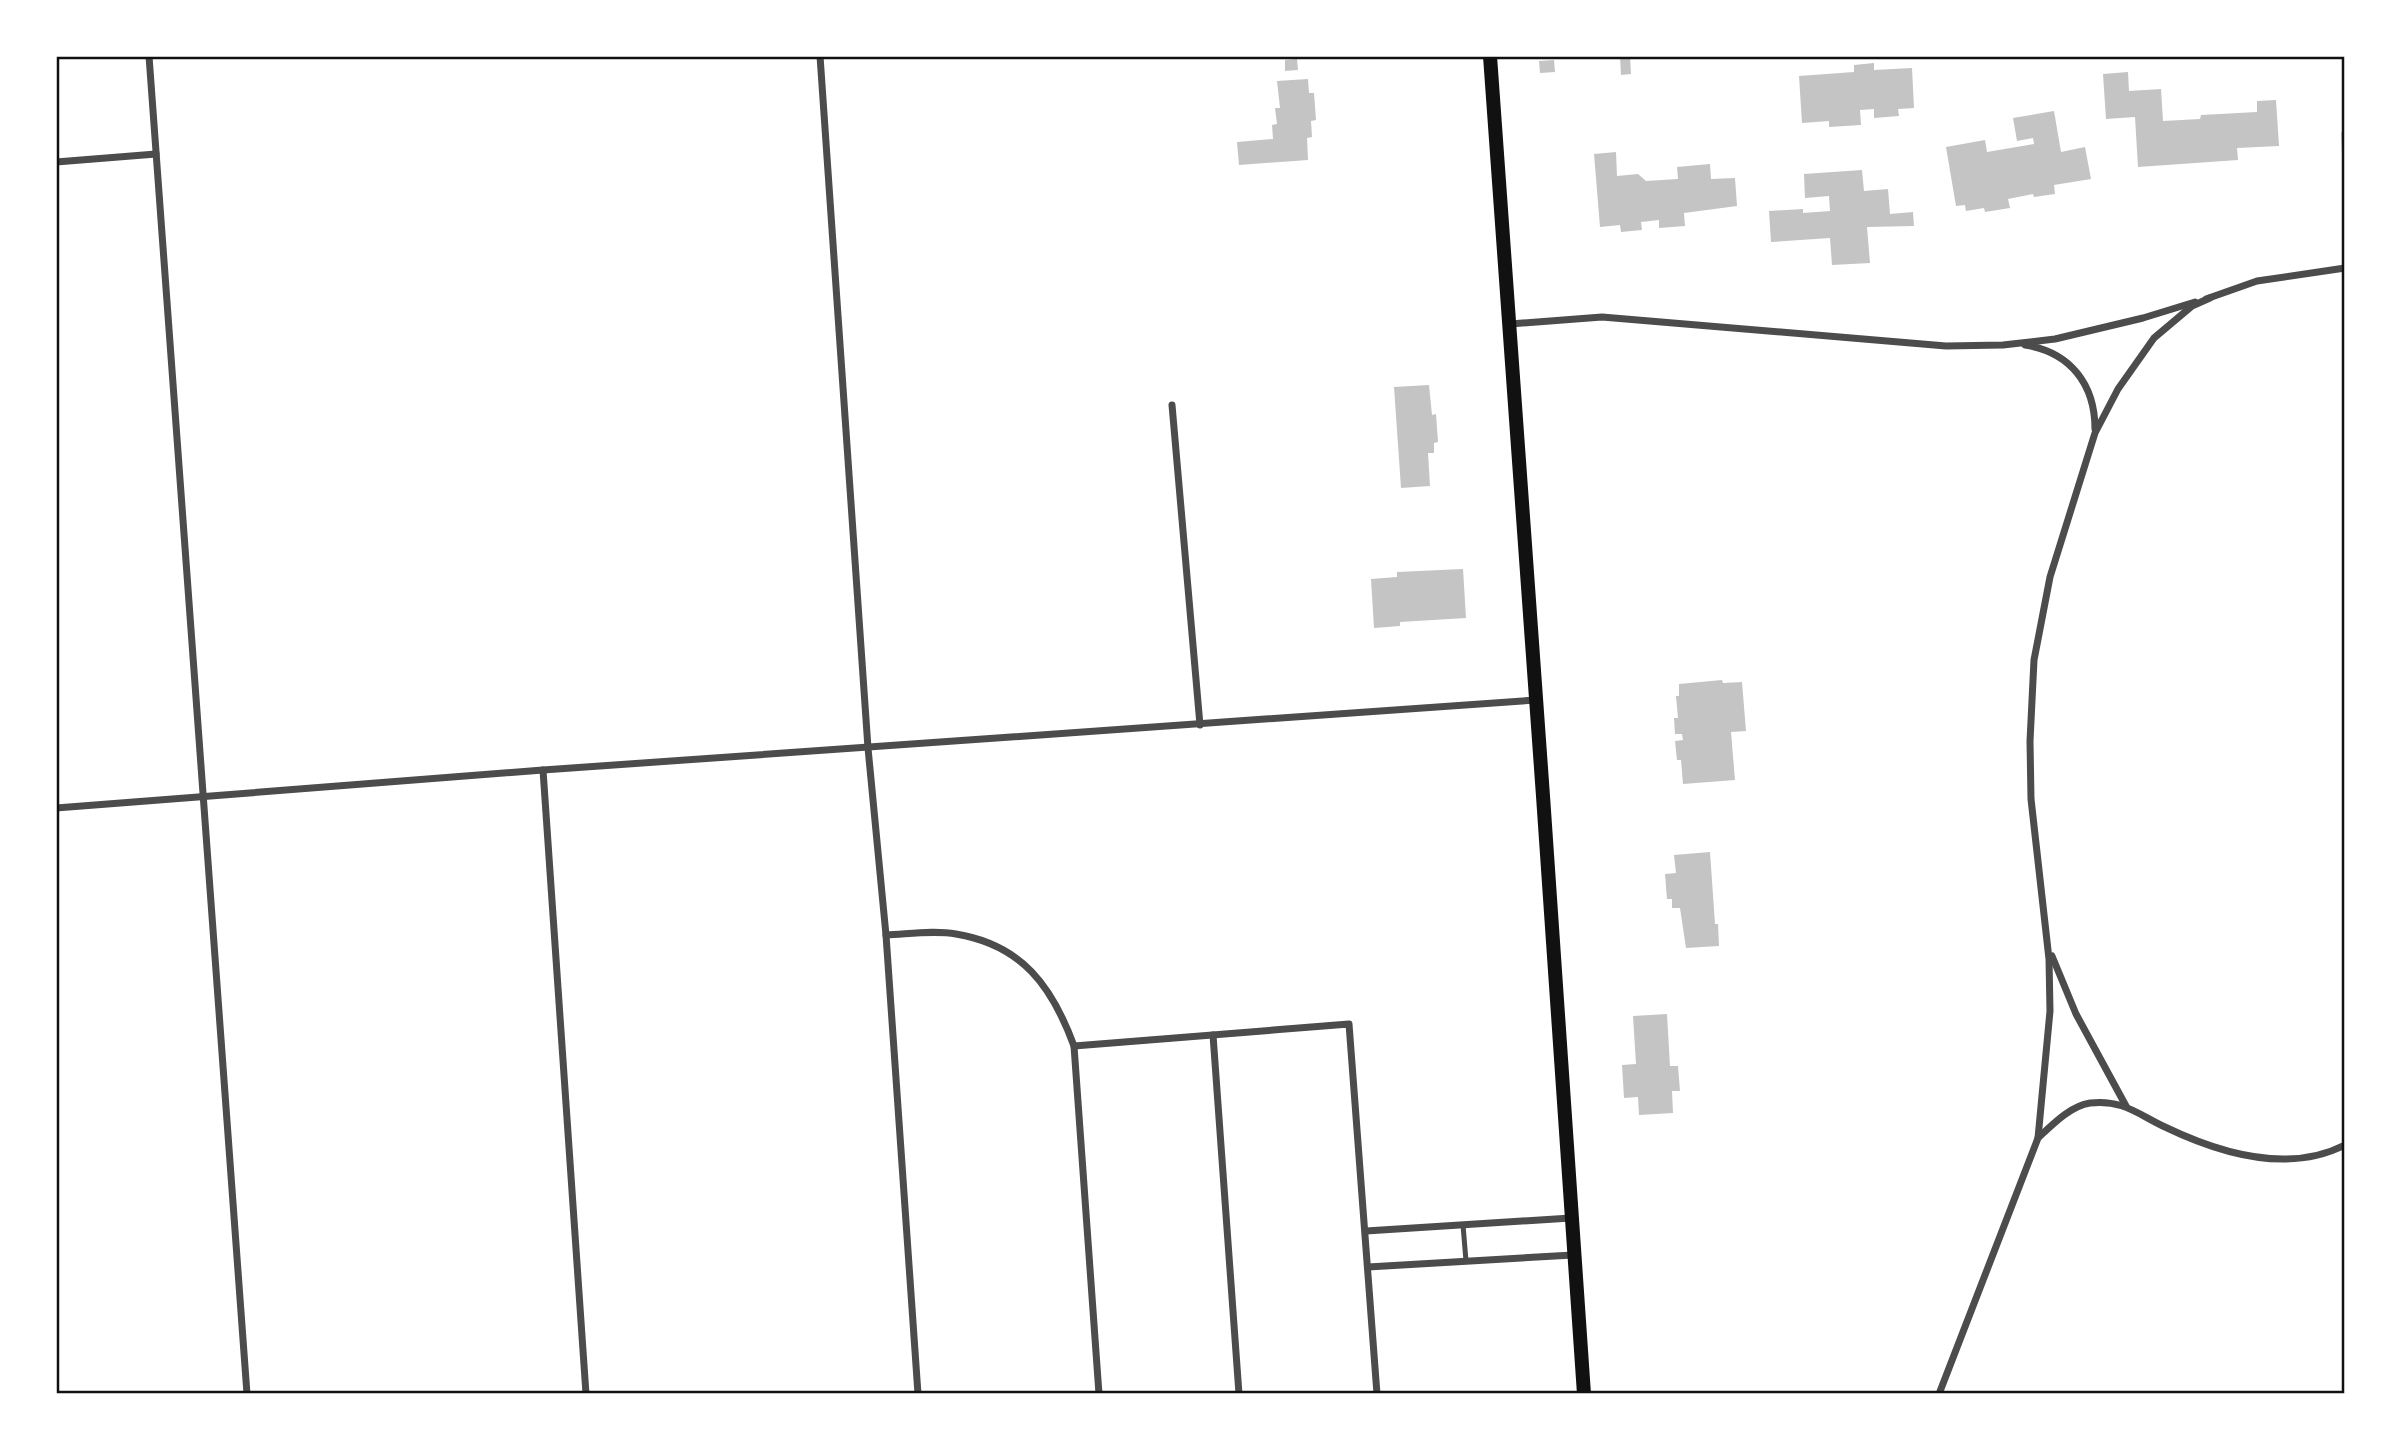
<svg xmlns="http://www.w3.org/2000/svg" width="2401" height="1450" viewBox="0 0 2401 1450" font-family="'DejaVu Sans',sans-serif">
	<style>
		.building { fill: #c4c4c4 }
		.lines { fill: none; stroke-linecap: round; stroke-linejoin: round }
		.service { stroke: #4c4c4c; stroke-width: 5 }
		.minor { stroke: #4c4c4c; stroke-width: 7 }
		.secondary { stroke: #111; stroke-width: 14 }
		.neatline { fill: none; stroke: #111; stroke-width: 2.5 }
	</style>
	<rect width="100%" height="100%" fill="#fff"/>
	<g class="building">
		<path d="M 1620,56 L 1630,56 L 1631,74 L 1621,75 Z"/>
		<path d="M 1297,59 L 1298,70 L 1285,71 L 1285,60 Z"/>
		<path d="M 1554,60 L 1555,72 L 1540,73 L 1539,61 Z"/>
		<path d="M 1874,63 L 1874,70 L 1912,68 L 1914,108 L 1898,109 L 1899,116 L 1874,118 L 1874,109 L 1860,110 L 1861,125 L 1829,127 L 1829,121 L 1802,123 L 1799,76 L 1854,72 L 1854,65 Z"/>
		<path d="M 2128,72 L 2129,91 L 2161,89 L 2163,121 L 2200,119 L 2201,115 L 2257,112 L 2257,101 L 2276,100 L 2279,146 L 2237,148 L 2238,160 L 2138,167 L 2135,117 L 2106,119 L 2103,74 Z"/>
		<path d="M 1308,79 L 1309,93 L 1314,93 L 1316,120 L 1311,121 L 1312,137 L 1307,138 L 1308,160 L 1239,165 L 1237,142 L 1273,139 L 1272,125 L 1277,124 L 1275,108 L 1280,108 L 1277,81 Z"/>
		<path d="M 2054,111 L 2061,152 L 2085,147 L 2091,179 L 2054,185 L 2055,194 L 2034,197 L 2033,194 L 2008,199 L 2010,208 L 1985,212 L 1984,208 L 1966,211 L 1965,205 L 1956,206 L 1946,147 L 1985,140 L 1987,152 L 2034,144 L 2033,138 L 2017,141 L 2013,118 Z"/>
		<path d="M 2341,132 L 2345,132 L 2345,154 L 2342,155 Z"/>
		<path d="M 1616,152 L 1617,176 L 1638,174 L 1646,181 L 1678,179 L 1677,167 L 1710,164 L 1711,179 L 1735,178 L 1737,206 L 1684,213 L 1685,226 L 1659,228 L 1659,220 L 1641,222 L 1642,230 L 1621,232 L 1620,225 L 1600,227 L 1594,154 Z"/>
		<path d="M 1862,170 L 1864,191 L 1888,189 L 1890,214 L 1913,212 L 1914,226 L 1867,227 L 1870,263 L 1832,265 L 1830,238 L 1771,242 L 1769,211 L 1803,209 L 1803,213 L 1830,211 L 1829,196 L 1805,198 L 1804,174 Z"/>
		<path d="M 1429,385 L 1432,415 L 1436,414 L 1438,442 L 1434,443 L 1434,453 L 1428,453 L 1430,486 L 1401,488 L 1394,387 Z"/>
		<path d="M 1463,569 L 1466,618 L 1400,622 L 1400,626 L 1374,628 L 1371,579 L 1397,577 L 1397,572 Z"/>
		<path d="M 1722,680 L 1723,683 L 1742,682 L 1746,731 L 1731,732 L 1735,780 L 1683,784 L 1681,760 L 1677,760 L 1675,741 L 1683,740 L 1682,734 L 1675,734 L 1674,718 L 1678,718 L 1676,696 L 1679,696 L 1679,684 Z"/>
		<path d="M 1710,852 L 1715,924 L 1718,924 L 1719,946 L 1686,948 L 1680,908 L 1672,908 L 1672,899 L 1667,899 L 1665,874 L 1676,873 L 1674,855 Z"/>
		<path d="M 1667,1014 L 1670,1066 L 1678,1066 L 1680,1091 L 1672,1091 L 1673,1113 L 1639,1115 L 1638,1097 L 1624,1098 L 1622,1065 L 1636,1064 L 1633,1016 Z"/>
	</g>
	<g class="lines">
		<path class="service" d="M 1463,1225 L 1466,1261"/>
		<g class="minor">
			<path d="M 149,56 L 247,1394"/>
			<path d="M 820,56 L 868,748 L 886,935 L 918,1394"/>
			<path d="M 56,162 L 156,154"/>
			<path d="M 2206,299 L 2257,281 L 2345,268"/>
			<path d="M 1510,324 L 1602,317 L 1946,346 L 2003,345 L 2055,339 L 2143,318 L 2195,302"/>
			<path d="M 2025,345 C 2070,352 2095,384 2095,429"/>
			<path d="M 1172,405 L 1200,725"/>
			<path d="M 543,770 L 586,1394"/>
			<path d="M 56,808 L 543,770 L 1536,700"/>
			<path d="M 886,935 C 909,934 934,930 956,934 C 1022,945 1052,986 1074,1046 L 1099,1394"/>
			<path d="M 2052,956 L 2076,1014 L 2126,1106"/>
			<path d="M 1213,1035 L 1239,1394"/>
			<path d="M 1074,1046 L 1349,1024 L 1377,1394"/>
			<path d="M 2038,1138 C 2052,1125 2070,1106 2090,1103 C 2123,1099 2139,1115 2165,1127 C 2219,1153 2288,1174 2345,1145"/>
			<path d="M 1366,1231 L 1571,1218"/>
			<path d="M 1368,1267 L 1573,1255"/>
			<path d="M 1939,1394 L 2038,1138 L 2050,1011 L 2049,959 L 2031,799 L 2030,741 L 2034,660 L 2050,577 L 2095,433 L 2118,389 L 2154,338 L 2192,306 L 2210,298"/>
		</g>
		<path class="secondary" d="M 1490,56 L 1543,796 L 1584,1394"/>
	</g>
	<rect width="2401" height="1450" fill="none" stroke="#ffffff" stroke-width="116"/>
	<rect x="58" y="58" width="2285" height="1334" class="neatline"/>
</svg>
